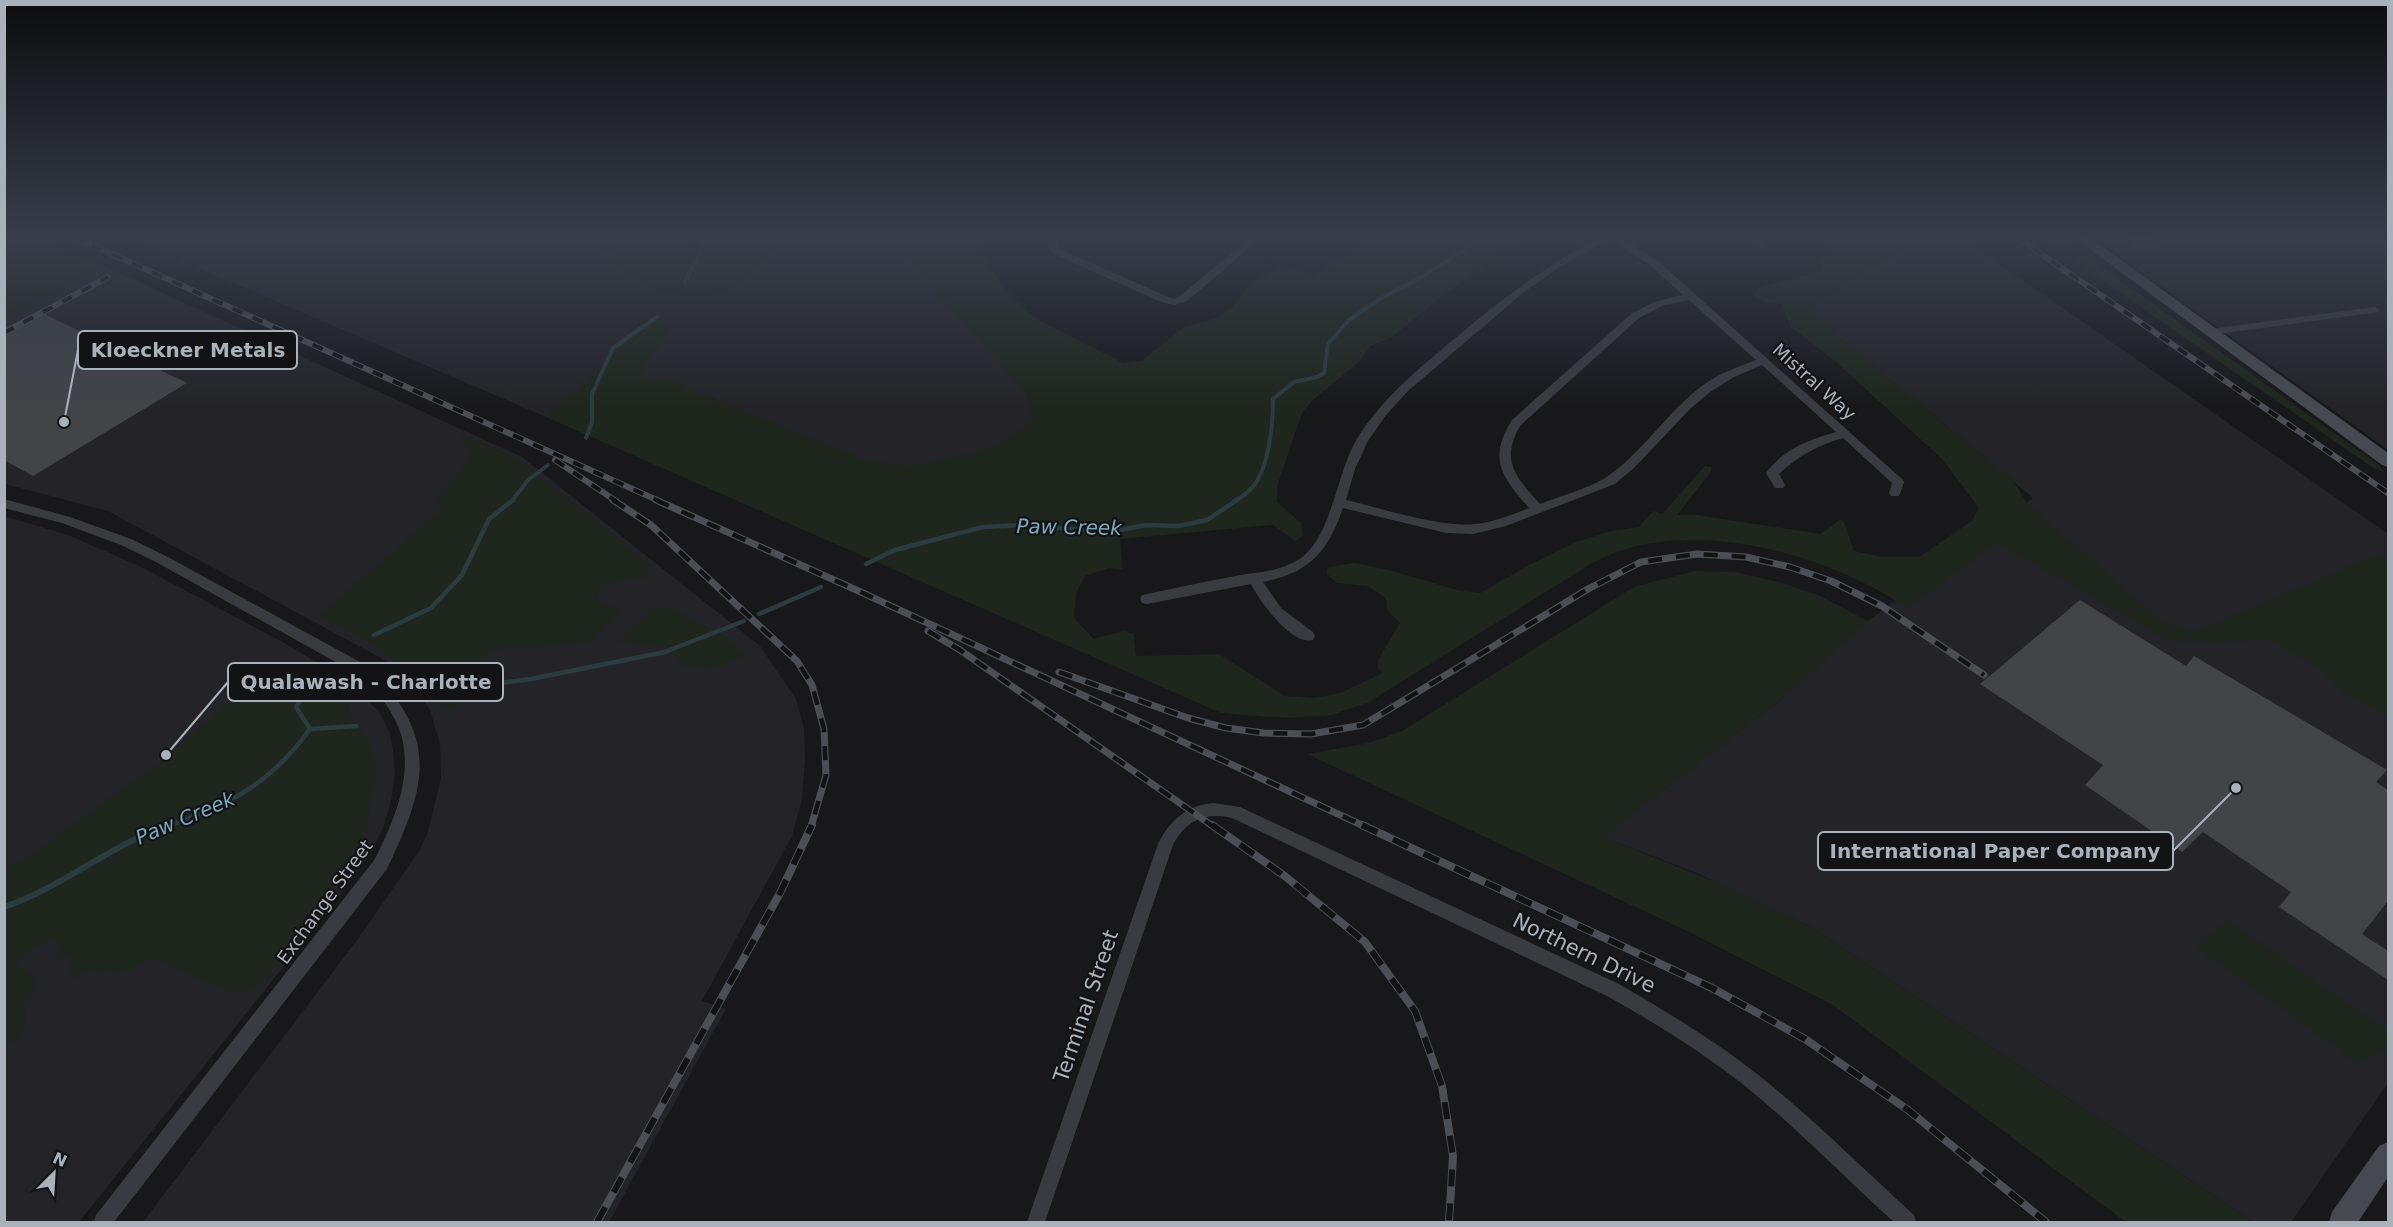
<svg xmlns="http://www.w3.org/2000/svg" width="2393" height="1227" viewBox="0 0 2393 1227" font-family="'DejaVu Sans',sans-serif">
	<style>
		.built { fill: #242428 }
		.green { fill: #1e261d }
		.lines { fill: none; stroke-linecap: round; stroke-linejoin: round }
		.stream-far2 { stroke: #2c3b40; stroke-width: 4 }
		.stream-far1 { stroke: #2c3b40; stroke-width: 4.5 }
		.stream { stroke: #2c3b40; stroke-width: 6 }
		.building { fill: #424448 }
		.street { fill: #393b40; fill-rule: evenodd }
		.secondary { fill: #464a50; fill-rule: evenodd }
		.rail-far2-casing { stroke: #4b4f55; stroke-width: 6 }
		.rail-far1-casing { stroke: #4b4f55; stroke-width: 7 }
		.rail-casing { stroke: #4b4f55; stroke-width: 8 }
		.rail-far2 { stroke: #131316; stroke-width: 4; stroke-dasharray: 11; stroke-linecap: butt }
		.rail-far1 { stroke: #131316; stroke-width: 4.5; stroke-dasharray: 14; stroke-linecap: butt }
		.rail { stroke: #131316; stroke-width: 6; stroke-dasharray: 17; stroke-linecap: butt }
		.labels { text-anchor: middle; stroke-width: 4.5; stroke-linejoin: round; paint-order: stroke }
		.street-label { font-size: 18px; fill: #a9b2bb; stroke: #131316 }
		.water-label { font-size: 20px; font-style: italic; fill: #7da8b9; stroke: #131316 }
		.near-street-label { font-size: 21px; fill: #a9b2bb; stroke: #131316 }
		.leader { fill: none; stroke: #a9b2bb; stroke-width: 2 }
		.callout-dot { fill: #a9b2bb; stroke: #131316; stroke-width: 2 }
		.callout { fill: #131316; stroke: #a9b2bb; stroke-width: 2 }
		.callout-label { font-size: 20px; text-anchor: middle; font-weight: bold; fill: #a9b2bb }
	</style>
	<rect width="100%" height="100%" fill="#18181b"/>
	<g class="built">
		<path d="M 124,236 L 654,236 L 702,250 L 709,236 L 926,236 L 1130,434 L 997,495 L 577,420 L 546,417 Z"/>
		<path d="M 1924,236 L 1959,236 L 2388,534 L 2388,1083 L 2291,1222 L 2253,1222 L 1812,928 L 1692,871 L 1602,837 L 1784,697 L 1634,587 L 1695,571 L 1734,572 L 1779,582 L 1820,596 L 1868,621 L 2033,498 L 1804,308 Z"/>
		<path d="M 2092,236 L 2388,236 L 2388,450 Z"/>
		<path d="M 73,252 L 522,457 L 760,646 L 796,699 L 804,729 L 805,759 L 802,799 L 792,836 L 702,1001 L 726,1009 L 609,1222 L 143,1222 L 360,936 L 419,851 L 428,832 L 441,778 L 440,744 L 430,710 L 412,684 L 381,658 L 108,511 L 5,484 L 4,297 Z"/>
		<path d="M 4,516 L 68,535 L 143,568 L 288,645 L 336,674 L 379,711 L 390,734 L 393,750 L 395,772 L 391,802 L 383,828 L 370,854 L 325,915 L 79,1222 L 5,1222 Z"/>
	</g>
	<g class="green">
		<path d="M 5,236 L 35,236 L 106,267 L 5,317 Z"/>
		<path d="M 567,236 L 654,236 L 702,250 L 709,236 L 784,236 L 772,254 L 749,276 L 732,288 L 714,294 L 659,293 L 610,262 L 619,255 Z"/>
		<path d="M 888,236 L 980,236 L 978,237 L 985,258 L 1005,290 L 1036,319 L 1123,363 L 1141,361 L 1184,327 L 1216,318 L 1234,306 L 1250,282 L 1282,265 L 1313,275 L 1372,237 L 1370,236 L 1526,236 L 1445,294 L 1392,337 L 1370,346 L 1359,362 L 1313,400 L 1302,413 L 1277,486 L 1277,502 L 1301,523 L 1303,536 L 1295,541 L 1273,525 L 1120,539 L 1122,569 L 1109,568 L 1085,576 L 1076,593 L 1074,618 L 1094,639 L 1123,631 L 1134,634 L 1136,656 L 1219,654 L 1285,696 L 1315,698 L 1340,693 L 1383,673 L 1378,668 L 1378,660 L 1400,623 L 1387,610 L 1386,598 L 1368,586 L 1337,583 L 1326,573 L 1328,567 L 1355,563 L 1389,570 L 1461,591 L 1480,593 L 1529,565 L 1576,542 L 1611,531 L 1639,527 L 1653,511 L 1662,514 L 1705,466 L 1712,467 L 1711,472 L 1677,515 L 1696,515 L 1821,534 L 1841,519 L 1844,522 L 1854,551 L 1882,557 L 1919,557 L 1972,521 L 1979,508 L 1942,459 L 1835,361 L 1790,326 L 1782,304 L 1764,302 L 1754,295 L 1757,288 L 1822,271 L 1818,256 L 1830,249 L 1829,241 L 1818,236 L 1924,236 L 1804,308 L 2014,482 L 2027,503 L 2163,622 L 2196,631 L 2379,554 L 2388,560 L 2388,716 L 2344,694 L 2319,668 L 2268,639 L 2216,643 L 2170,641 L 1997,543 L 1907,608 C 1833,557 1714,523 1626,549 C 1614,552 1603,558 1592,563 L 1369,702 L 1332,715 L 1286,718 L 1221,713 L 546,417 L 619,351 L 630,331 L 642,321 L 654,319 L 673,325 L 638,375 L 666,379 L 861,459 L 906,467 L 992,449 L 1034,421 L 1025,392 Z"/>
		<path d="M 2038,236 L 2058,236 L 2379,465 L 2384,472 L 2372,467 Z"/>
		<path d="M 458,433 L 507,454 L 526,466 L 649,564 L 647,577 L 602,584 L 596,599 L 623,611 L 588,643 L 494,649 L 472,667 L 457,685 L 463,701 L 454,710 L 443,709 C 410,663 367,640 319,615 L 444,508 L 432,502 L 456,478 L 471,454 Z"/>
		<path d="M 1695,571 C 1765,572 1807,589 1868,622 L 1784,697 L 1603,837 L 1728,887 L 1812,928 L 2253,1222 L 2126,1222 L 1833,1005 L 1687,931 L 1307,754 L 1369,743 L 1402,731 L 1634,587 Z"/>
		<path d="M 668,607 L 726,637 L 746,655 L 710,669 L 681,665 L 667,645 L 617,644 L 651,609 Z"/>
		<path d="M 312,660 L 336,674 L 335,686 L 348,702 L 352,720 L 370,743 L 377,769 L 365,834 L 353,849 L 345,869 L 313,920 L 258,987 L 238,993 L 213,985 L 153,957 C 127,972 118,975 88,970 L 73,979 L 67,968 L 73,956 L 56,957 L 60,943 L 53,938 L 26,953 L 16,962 L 35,977 L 39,987 L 24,1001 L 26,1020 L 21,1037 L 5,1047 L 5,870 L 41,848 L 167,757 L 257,677 L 288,665 Z"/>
		<path d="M 2228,921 L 2388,1031 L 2388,1047 L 2359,1064 L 2194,946 Z"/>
	</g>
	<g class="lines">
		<g class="stream-far2">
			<path d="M 685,282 L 709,236"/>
			<path d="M 586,438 L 592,422 L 592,394 L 613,348 L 657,317"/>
			<path d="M 512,501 L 528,480 L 548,465"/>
			<path d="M 1234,501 C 1240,498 1246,494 1250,490 C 1269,472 1273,424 1273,399 L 1294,382 L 1317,377 L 1324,373 L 1328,344 L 1348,321 L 1380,299 L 1423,276 L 1487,236"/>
		</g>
		<g class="stream-far1">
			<path d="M 866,564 L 895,550 L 983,527 L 1023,525 L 1109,532 L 1146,525 L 1178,526 L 1207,520 L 1237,500"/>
			<path d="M 759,614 L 821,587"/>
			<path d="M 374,635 L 431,608 L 462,575 L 489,519 L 513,500"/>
			<path d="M 484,685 L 531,679 L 665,652 L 744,621"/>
			<path d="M 309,687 L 296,707 L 310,729"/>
			<path d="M 310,729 L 356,726"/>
			<path d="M 164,827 C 227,806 270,785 310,729"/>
		</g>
		<path class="stream" d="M 4,907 C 63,887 110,845 169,825"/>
	</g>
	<g class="building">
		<path d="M 2119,236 L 2149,236 L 2161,244 L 2138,249 Z"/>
		<path d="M 38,311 L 187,383 L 33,476 L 4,460 L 4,329 Z"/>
		<path d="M 2080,600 L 2186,666 L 2194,656 L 2387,770 L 2376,782 L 2388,790 L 2388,901 L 2362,934 L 2388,951 L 2388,980 L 2279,907 L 2291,892 L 2203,832 L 2182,852 L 2085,785 L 2103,765 L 1980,684 Z"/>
	</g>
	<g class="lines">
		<g class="street">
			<path d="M 1052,236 L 1062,236 L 1057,245 L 1062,250 L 1173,299 L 1179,297 L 1252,236 L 1263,236 L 1187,301 L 1174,305 L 1161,302 L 1054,254 L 1047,245 Z"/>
			<path d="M 1601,236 L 1618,236 L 1659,262 L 1902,479 L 1904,482 L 1899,496 L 1891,496 L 1889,493 L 1892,483 L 1843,438 C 1818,445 1798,456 1779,474 L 1785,485 L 1783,488 L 1775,488 L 1766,473 C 1782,450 1810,439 1836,432 L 1762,365 L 1734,377 L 1710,392 L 1690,409 L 1635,467 L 1615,484 L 1506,526 L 1473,534 L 1446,533 L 1343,508 C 1328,552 1309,573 1263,582 L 1281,608 L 1313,632 L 1315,636 L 1313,640 C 1292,646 1259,601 1251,584 L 1147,604 L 1142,603 L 1140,599 L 1142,595 L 1147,594 C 1182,587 1219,578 1254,573 C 1271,571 1286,568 1301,558 C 1333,534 1336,472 1358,437 C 1383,398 1418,369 1453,340 C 1500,300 1547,265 1601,236 ZM 1610,239 L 1651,266 L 1683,295 L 1654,302 L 1631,314 L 1512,420 C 1488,459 1501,476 1529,508 C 1511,515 1494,522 1475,524 C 1442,528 1380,508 1346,500 L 1355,469 L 1368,441 L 1386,415 L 1409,390 L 1523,293 L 1561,266 ZM 1689,300 L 1756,360 C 1737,367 1718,374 1702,386 C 1667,412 1644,451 1608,476 C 1593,487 1558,497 1540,504 C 1516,477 1500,461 1520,426 L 1639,318 L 1662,306 Z"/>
			<path d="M 1745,236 L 1755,236 L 1764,246 L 1759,249 L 1755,248 Z"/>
			<path d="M 2375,307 L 2380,310 L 2379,312 L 2210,335 L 2204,332 L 2210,329 Z"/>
			<path d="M 4,499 L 70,517 L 131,539 L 166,556 L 369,667 C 440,738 427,785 387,869 L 114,1222 L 94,1222 L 96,1215 L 375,859 C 396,816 419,764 394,718 C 386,701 372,688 359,675 L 156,562 L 121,545 L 62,523 L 4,508 Z"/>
			<path d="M 1213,803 L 1240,807 L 1619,984 C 1667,1012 1714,1040 1757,1074 C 1813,1118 1862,1168 1914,1215 L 1916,1222 L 1894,1222 C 1844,1177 1797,1128 1745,1086 C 1702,1052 1655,1023 1607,996 L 1232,818 C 1206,812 1186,820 1173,845 L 1045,1222 L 1027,1222 L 1158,844 C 1170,820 1186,806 1213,803 Z"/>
		</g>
		<g class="secondary">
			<path d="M 2072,236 L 2088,236 L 2388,453 L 2388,467 L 2382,465 Z"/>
			<path d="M 2388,1142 L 2388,1177 L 2358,1222 L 2329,1222 L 2332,1212 L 2379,1146 Z"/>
		</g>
		<defs>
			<g id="rail-far2">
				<path d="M 72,236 L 659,501"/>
				<path d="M 2015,236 L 2388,493"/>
				<path d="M 4,333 L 108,277"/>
				<path d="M 555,460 L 616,501"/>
			</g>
			<g id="rail-far1">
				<path d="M 613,500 L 651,525 L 797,661 L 812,685 L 824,729 L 826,775 L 811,827"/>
				<path d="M 656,500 L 863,593 L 1366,827"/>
				<path d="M 928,631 L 960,650 L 1214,827"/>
				<path d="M 1059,672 L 1188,718 L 1226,728 L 1264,733 L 1311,734 L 1363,725 L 1588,589 L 1641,562 L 1697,554 L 1746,557 L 1790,567 L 1831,581 L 1882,606 L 1984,675"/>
			</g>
			<g id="rail">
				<path d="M 1212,825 L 1286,877 L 1365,942 L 1415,1011 L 1442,1086 L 1453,1156 L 1449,1222"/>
				<path d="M 1362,825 L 1712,988 L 1805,1039 L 1908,1110 L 2046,1222"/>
				<path d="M 597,1222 L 780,893 L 812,825"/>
			</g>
		</defs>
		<use href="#rail-far2" class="rail-far2-casing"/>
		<use href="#rail-far1" class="rail-far1-casing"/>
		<use href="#rail" class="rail-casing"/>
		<use href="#rail-far2" class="rail-far2"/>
		<use href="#rail-far1" class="rail-far1"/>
		<use href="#rail" class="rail"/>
	</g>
	<linearGradient id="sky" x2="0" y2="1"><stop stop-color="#0d0d0f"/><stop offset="0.58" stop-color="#373d4a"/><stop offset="1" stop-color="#373d4a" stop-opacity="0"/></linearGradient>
	<rect width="2393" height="407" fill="url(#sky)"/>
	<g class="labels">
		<g class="street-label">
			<text transform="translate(1814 382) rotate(42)" y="6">Mistral Way</text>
			<text transform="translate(325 902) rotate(-54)" y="6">Exchange Street</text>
		</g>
		<g class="water-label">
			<text transform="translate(1069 527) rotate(1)" y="7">Paw Creek</text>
			<text transform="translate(185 818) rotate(-23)" y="7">Paw Creek</text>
		</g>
		<g class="near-street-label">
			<text transform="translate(1584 953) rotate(26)" y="7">Northern Drive</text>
			<text transform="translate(1086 1006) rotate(-71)" y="7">Terminal Street</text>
		</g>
	</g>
	<path class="leader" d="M64 422L78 350M166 755L228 682M2236 788L2173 851"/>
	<g class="callout-dot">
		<circle cx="64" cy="422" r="6"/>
		<circle cx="166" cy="755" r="6"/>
		<circle cx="2236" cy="788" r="6"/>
	</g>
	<g class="callout">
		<rect x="78" y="331" width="219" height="38" rx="6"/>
		<rect x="228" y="663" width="275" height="38" rx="6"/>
		<rect x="1818" y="832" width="355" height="38" rx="6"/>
	</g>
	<g class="callout-label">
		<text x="188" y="357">Kloeckner Metals</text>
		<text x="366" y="689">Qualawash - Charlotte</text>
		<text x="1995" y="858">International Paper Company</text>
	</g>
	<rect width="2393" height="1227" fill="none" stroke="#a9b2bb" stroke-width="12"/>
	<g transform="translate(54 1173) rotate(24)" stroke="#131316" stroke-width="4.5" paint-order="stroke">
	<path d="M0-4.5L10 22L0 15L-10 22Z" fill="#a9b2bb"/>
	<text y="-9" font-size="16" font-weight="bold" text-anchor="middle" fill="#a9b2bb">N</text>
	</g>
</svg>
